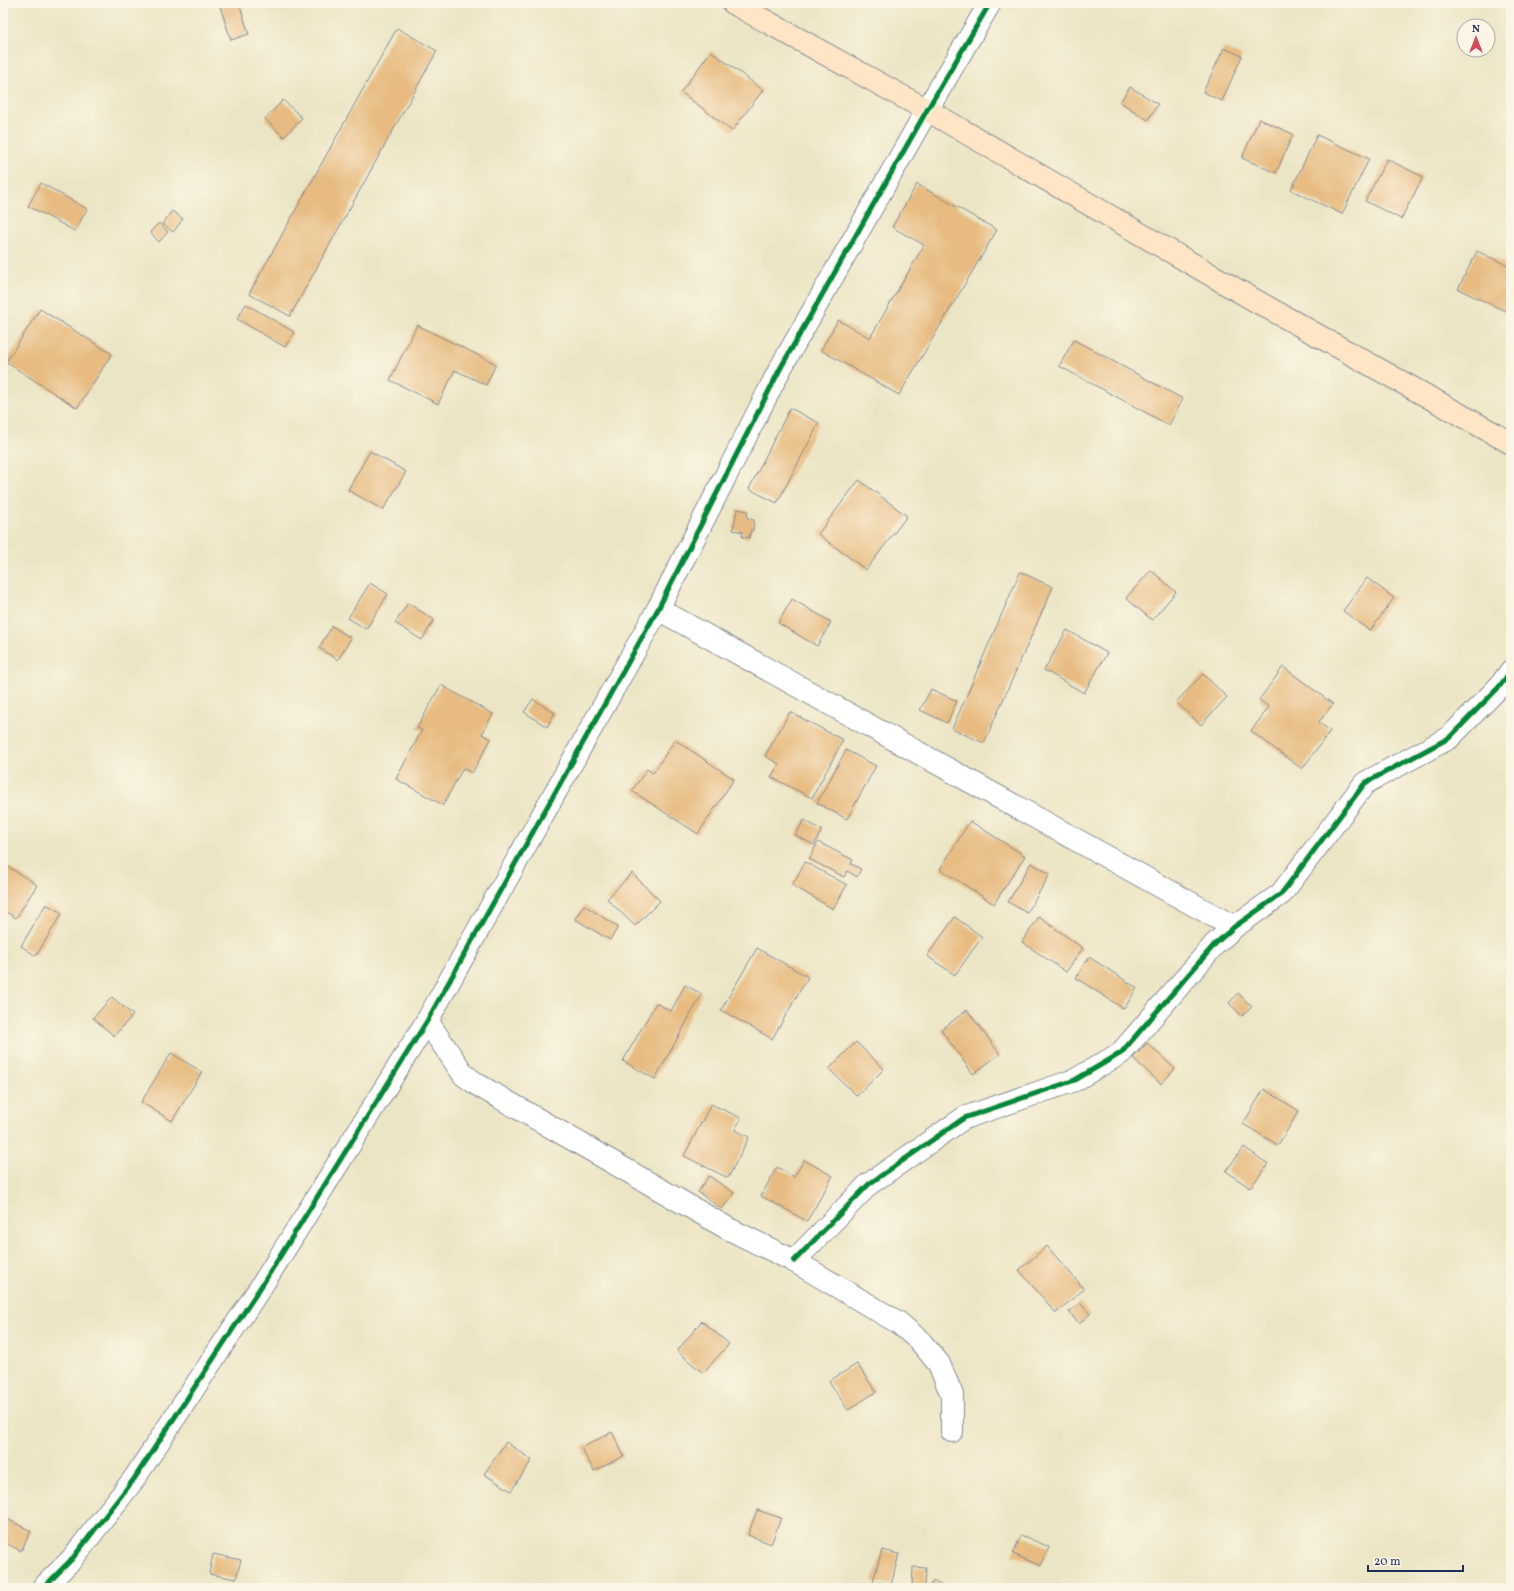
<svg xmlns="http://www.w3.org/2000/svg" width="1514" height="1591" viewBox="0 0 1514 1591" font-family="Vollkorn,serif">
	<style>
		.building { fill: #e7bb81 }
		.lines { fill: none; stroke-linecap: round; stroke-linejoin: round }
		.minor-casing { stroke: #848a92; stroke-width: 24 }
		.secondary-casing { stroke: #848a92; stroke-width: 24 }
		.minor { stroke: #fff; stroke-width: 22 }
		.secondary { stroke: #fde5c5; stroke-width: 22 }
		.cycleway-casing { stroke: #fcf5e5; stroke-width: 8 }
		.cycleway { stroke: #00873e; stroke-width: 5 }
	</style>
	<rect width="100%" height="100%" fill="#fcf5e5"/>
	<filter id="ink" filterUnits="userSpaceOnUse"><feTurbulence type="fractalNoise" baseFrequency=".025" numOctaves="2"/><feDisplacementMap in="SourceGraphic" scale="8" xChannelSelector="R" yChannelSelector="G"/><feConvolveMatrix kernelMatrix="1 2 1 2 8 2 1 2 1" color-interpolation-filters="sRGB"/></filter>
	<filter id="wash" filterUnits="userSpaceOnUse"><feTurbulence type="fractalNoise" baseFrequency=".012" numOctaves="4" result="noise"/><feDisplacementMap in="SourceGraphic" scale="16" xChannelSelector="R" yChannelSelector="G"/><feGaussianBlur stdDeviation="0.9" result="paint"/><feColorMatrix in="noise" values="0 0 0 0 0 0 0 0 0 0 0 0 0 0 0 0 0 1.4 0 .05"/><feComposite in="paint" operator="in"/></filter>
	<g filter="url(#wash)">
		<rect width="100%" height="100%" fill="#ece5c5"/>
		<g id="blocks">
			<g class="building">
				<path d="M 219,3 L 239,3 L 249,34 L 231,40 Z"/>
				<path d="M 1350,3 L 1361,3 L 1357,8 Z"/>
				<path d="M 397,28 L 437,51 L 290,316 L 249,294 Z"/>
				<path d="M 1224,48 L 1242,56 L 1222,101 L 1203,92 Z"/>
				<path d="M 711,51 L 763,90 L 732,131 L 681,92 Z"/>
				<path d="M 1130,87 L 1158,104 L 1148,120 L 1120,102 Z"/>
				<path d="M 283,100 L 302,118 L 284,137 L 265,119 Z"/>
				<path d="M 1259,119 L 1293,134 L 1276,173 L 1242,158 Z"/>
				<path d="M 1317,135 L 1369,159 L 1342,214 L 1291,190 Z"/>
				<path d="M 1387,159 L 1423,177 L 1401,219 L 1365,201 Z"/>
				<path d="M 41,183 L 87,209 L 75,231 L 28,206 Z"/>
				<path d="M 917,184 L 997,230 L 899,395 L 821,350 L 838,320 L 870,338 L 924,245 L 892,227 Z"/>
				<path d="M 172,211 L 183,219 L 173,232 L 162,224 Z"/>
				<path d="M 159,223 L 168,232 L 159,242 L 150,232 Z"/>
				<path d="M 1477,251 L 1511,267 L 1511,300 L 1505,311 L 1458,289 Z"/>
				<path d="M 246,304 L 294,332 L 285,347 L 237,319 Z"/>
				<path d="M 40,309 L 112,354 L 77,408 L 6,362 Z"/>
				<path d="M 417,325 L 496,364 L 486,385 L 455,370 L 438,404 L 390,380 Z"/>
				<path d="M 1074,340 L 1183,399 L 1169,425 L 1059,366 Z"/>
				<path d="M 790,408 L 819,423 L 777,503 L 749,489 Z"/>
				<path d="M 370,451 L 406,472 L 383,510 L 348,490 Z"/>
				<path d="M 859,480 L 907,516 L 866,570 L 818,534 Z"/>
				<path d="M 737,509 L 748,511 L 747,518 L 754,520 L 753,530 L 751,530 L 749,538 L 742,537 L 743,532 L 733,530 Z"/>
				<path d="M 1151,570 L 1176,592 L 1152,620 L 1126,598 Z"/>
				<path d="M 1020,572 L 1053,587 L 984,743 L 952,729 Z"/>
				<path d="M 1367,578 L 1394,598 L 1370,631 L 1343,611 Z"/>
				<path d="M 370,583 L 388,594 L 366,629 L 348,618 Z"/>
				<path d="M 792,599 L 831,622 L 817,646 L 778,623 Z"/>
				<path d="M 408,603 L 434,620 L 422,640 L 395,623 Z"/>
				<path d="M 332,626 L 351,638 L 338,660 L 319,648 Z"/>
				<path d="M 1067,630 L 1107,653 L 1084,693 L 1044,670 Z"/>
				<path d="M 1283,667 L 1333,704 L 1319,722 L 1330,731 L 1302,769 L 1251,731 L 1269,707 L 1259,700 Z"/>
				<path d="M 1203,674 L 1227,697 L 1201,725 L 1176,702 Z"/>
				<path d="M 441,685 L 493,714 L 482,734 L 491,739 L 472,773 L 463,768 L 443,805 L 396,779 L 422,730 L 417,728 Z"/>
				<path d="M 931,689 L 957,701 L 947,723 L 920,710 Z"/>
				<path d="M 533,699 L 555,713 L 547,727 L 524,712 Z"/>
				<path d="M 790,712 L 843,740 L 812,798 L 771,777 L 779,764 L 765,756 Z"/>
				<path d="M 675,740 L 734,779 L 698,834 L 632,791 L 647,769 L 653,773 Z"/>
				<path d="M 846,750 L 876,766 L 847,819 L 817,803 Z"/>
				<path d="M 804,820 L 822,830 L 814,845 L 795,835 Z"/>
				<path d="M 970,821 L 1025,856 L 994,904 L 940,869 Z"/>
				<path d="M 818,842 L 853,860 L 851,864 L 861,869 L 857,877 L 847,871 L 844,877 L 809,859 Z"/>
				<path d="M 805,862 L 847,885 L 833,909 L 792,885 Z"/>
				<path d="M 1031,863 L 1050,874 L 1027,913 L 1008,902 Z"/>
				<path d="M 7,866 L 37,885 L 16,918 L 3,910 L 3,871 Z"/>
				<path d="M 632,873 L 660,901 L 635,926 L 607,899 Z"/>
				<path d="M 46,904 L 62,913 L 36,956 L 21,946 Z"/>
				<path d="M 584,905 L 618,927 L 610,940 L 575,919 Z"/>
				<path d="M 955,917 L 982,937 L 955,975 L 927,956 Z"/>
				<path d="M 1039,917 L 1083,948 L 1066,972 L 1022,942 Z"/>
				<path d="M 757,948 L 808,977 L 772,1039 L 721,1010 Z"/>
				<path d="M 1089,957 L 1137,988 L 1124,1009 L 1076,978 Z"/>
				<path d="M 685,985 L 702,994 L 655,1079 L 623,1061 L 656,1003 L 671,1011 Z"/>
				<path d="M 1238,993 L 1252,1007 L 1242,1016 L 1229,1003 Z"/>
				<path d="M 112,997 L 133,1015 L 114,1036 L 93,1018 Z"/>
				<path d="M 967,1010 L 1000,1054 L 973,1074 L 941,1030 Z"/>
				<path d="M 856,1042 L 884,1069 L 857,1096 L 829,1069 Z"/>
				<path d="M 1147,1043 L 1175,1069 L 1161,1084 L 1133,1058 Z"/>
				<path d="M 171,1053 L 202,1072 L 172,1121 L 141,1102 Z"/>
				<path d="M 1264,1089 L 1299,1111 L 1278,1145 L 1243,1124 Z"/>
				<path d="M 711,1104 L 741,1118 L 735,1130 L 749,1137 L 728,1178 L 684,1156 Z"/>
				<path d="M 1244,1147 L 1268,1164 L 1250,1188 L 1226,1171 Z"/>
				<path d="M 804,1160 L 833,1176 L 807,1221 L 761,1196 L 777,1167 L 794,1177 Z"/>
				<path d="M 709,1176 L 734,1193 L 722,1209 L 698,1192 Z"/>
				<path d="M 1047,1246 L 1084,1289 L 1056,1313 L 1019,1270 Z"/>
				<path d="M 1080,1303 L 1090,1314 L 1079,1324 L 1069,1312 Z"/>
				<path d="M 702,1321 L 729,1344 L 703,1373 L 677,1351 Z"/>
				<path d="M 857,1364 L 876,1392 L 848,1410 L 829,1381 Z"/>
				<path d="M 612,1432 L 624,1456 L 594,1471 L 581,1448 Z"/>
				<path d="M 506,1442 L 532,1460 L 511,1491 L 484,1474 Z"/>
				<path d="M 757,1510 L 781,1518 L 771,1544 L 748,1535 Z"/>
				<path d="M 3,1517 L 31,1531 L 21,1551 L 3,1542 Z"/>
				<path d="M 1021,1535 L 1049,1547 L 1041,1566 L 1013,1554 Z"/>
				<path d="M 882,1550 L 899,1554 L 891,1585 L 873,1581 Z"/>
				<path d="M 213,1554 L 241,1560 L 236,1579 L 209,1574 Z"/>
				<path d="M 913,1567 L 926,1568 L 925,1588 L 912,1587 Z"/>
				<path d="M 933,1581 L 946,1588 L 929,1588 Z"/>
			</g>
		</g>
	</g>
	<g filter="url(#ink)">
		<use href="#blocks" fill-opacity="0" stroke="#848a92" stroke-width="1"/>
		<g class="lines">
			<defs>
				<g id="minor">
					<path d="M 658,609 L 1234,927"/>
					<path d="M 427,1021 L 464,1075 L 478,1085 L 727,1228 L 794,1261 L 899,1323 L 920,1341 L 939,1364 L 952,1395 L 952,1431"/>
					<path d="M 794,1261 L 869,1184 L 964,1118 L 1075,1080 L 1121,1053 L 1215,944 L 1234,927 L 1281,894 L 1365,783 L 1449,738 L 1499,687 L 1511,671"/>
					<path d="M 43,1588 L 72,1559 L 134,1479 L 264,1282 L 427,1021 L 658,609 L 780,369 L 927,110 L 990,3"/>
				</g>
				<path id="secondary" d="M 733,3 L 927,110 L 1256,301 L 1511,443"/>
			</defs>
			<use href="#minor" class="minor-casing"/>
			<use href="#secondary" class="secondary-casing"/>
			<use href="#minor" class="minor"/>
			<use href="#secondary" class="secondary"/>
			<defs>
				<g id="cycleway">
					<path d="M 794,1261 L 869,1184 L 964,1118 L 1075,1080 L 1121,1053 L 1215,944 L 1234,927 L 1281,894 L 1365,783 L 1449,738 L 1499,687 L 1511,671"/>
					<path d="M 43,1588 L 72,1559 L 134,1479 L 264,1282 L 427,1021 L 658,609 L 780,369 L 927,110 L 990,3"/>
				</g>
			</defs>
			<use href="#cycleway" class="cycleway-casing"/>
			<use href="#cycleway" class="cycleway"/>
		</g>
	</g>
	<rect width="1514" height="1591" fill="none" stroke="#fcf5e5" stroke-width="16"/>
	<g transform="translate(1476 38)"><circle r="19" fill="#fcf5e5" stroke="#a2a6af"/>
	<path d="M0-3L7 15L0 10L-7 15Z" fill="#d1495b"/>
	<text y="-6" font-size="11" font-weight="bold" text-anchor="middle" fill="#1b2f5e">N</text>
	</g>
	<path d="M1368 1565v6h95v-6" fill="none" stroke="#1b2f5e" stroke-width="2"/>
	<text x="1374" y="1565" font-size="12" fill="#1b2f5e" stroke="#fcf5e5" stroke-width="3" paint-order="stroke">20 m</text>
</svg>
